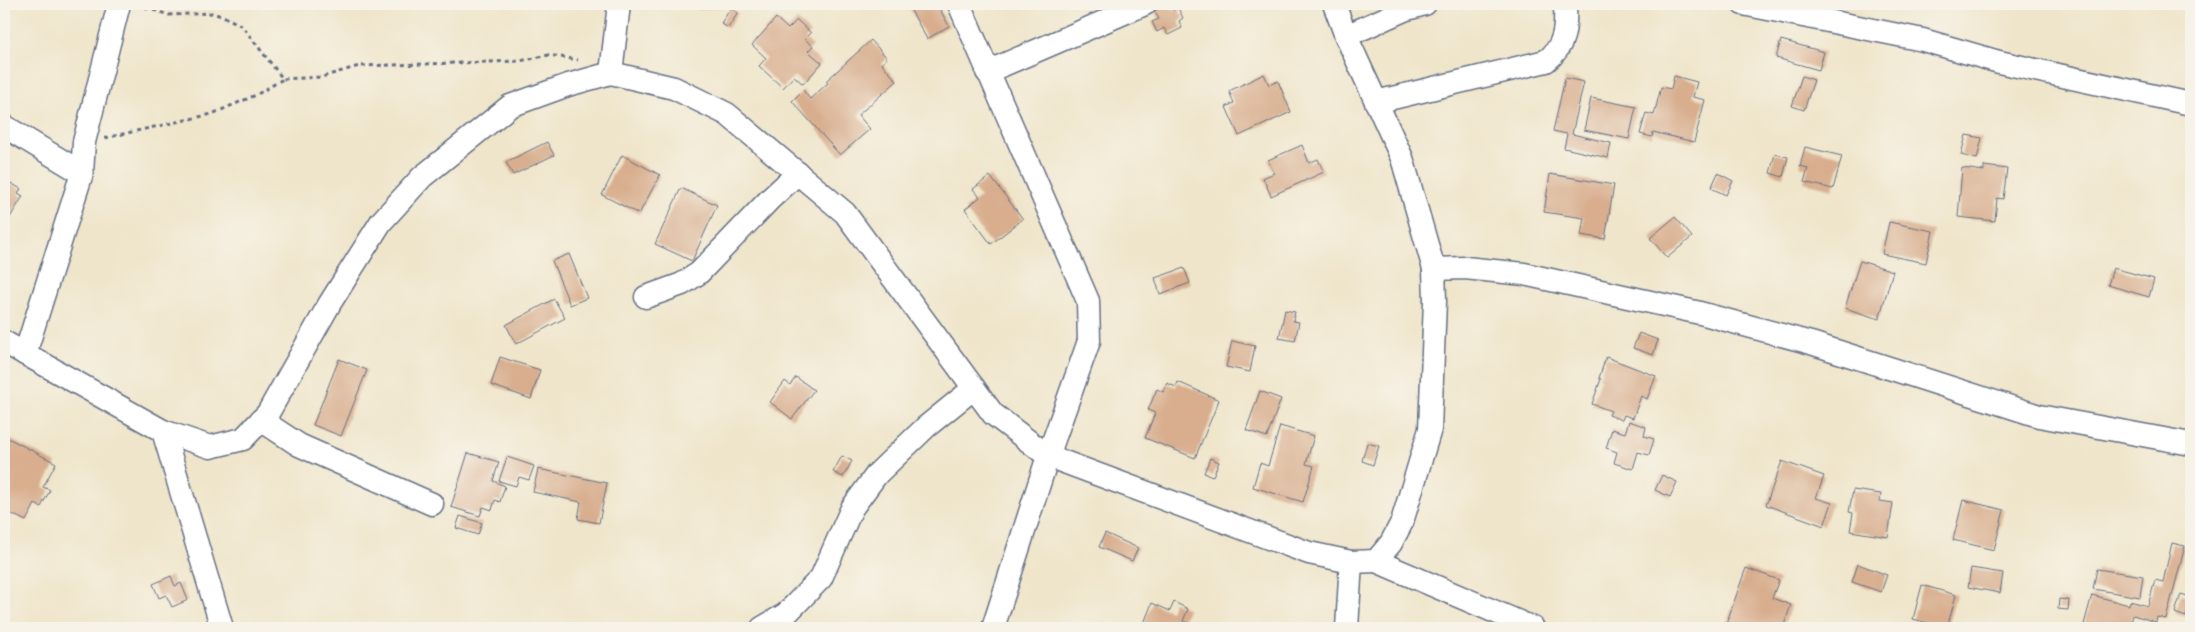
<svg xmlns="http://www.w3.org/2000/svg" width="2195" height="632" viewBox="0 0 2195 632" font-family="'Gochi Hand',sans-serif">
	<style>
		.building { fill: #d8ae8e }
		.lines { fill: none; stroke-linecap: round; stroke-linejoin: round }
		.minor-casing { stroke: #656f84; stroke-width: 25 }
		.path { stroke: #656f84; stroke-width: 3; stroke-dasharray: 4 4; stroke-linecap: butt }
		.minor { stroke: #fff; stroke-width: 22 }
	</style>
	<rect width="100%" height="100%" fill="#f7f3e8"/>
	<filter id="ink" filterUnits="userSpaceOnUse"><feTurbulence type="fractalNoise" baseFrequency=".02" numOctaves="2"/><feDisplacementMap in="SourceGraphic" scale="10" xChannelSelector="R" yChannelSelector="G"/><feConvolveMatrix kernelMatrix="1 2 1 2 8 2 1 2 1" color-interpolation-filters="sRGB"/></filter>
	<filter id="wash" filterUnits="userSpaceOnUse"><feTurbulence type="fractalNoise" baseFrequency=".0096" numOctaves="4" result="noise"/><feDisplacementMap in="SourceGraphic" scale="20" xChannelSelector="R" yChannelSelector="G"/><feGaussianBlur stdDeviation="1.12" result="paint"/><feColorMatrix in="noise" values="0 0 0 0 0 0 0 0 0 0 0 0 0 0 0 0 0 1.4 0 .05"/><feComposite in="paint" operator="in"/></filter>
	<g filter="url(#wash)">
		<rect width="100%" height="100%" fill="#efe5ca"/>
		<g id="blocks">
			<g class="building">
				<path d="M 700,4 L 727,4 L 727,7 L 701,8 Z"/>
				<path d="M 915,4 L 937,4 L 949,26 L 927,39 L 909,7 Z"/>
				<path d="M 1166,4 L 1170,4 L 1173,10 L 1178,8 L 1183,18 L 1179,21 L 1182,28 L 1168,35 L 1164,28 L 1157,32 L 1152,22 L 1159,19 L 1154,11 Z"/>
				<path d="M 731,8 L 738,13 L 728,28 L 721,23 Z"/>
				<path d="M 776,18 L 788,29 L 797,20 L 811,33 L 805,39 L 813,46 L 808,51 L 822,63 L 803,84 L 794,76 L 783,88 L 759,66 L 766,58 L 752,45 Z"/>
				<path d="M 871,40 L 887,58 L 882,64 L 897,81 L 858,115 L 870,129 L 840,155 L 792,101 L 803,90 L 810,99 L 828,83 L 826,81 Z"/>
				<path d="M 1781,40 L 1824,52 L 1819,70 L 1776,58 Z"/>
				<path d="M 1264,74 L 1269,85 L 1278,81 L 1291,112 L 1239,136 L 1226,107 L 1234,103 L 1229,91 Z"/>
				<path d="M 1674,76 L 1697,82 L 1693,97 L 1705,100 L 1694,142 L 1653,132 L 1652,137 L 1640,134 L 1646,113 L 1654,115 L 1661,87 L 1671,89 Z"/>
				<path d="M 1802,76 L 1814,80 L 1804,110 L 1792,106 Z"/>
				<path d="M 1565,78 L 1584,82 L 1572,134 L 1611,143 L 1608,158 L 1564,148 L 1567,134 L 1553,131 Z"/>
				<path d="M 1591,98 L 1636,107 L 1629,139 L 1584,130 Z"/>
				<path d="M 1966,135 L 1982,138 L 1977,159 L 1961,155 Z"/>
				<path d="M 547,142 L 554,155 L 513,175 L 506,162 Z"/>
				<path d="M 1302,145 L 1309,163 L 1318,159 L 1324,172 L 1271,196 L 1263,178 L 1274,173 L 1268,160 Z"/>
				<path d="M 1805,147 L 1842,156 L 1833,189 L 1804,182 L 1808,168 L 1800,166 Z"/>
				<path d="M 1775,154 L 1788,157 L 1783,177 L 1770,173 Z"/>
				<path d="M 622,155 L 660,175 L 639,214 L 602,195 Z"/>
				<path d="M 1984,166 L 2007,169 L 2003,199 L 1997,198 L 1995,221 L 1958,217 L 1962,168 L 1984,171 Z"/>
				<path d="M 1718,173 L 1733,181 L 1726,195 L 1711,188 Z"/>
				<path d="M 1550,174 L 1614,185 L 1605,239 L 1581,235 L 1584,218 L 1544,212 Z"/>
				<path d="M 990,176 L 1023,219 L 991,244 L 965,209 L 980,197 L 973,189 Z"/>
				<path d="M 4,179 L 21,189 L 18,193 L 23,196 L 6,224 L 4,223 Z"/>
				<path d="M 681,188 L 717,205 L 692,261 L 655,244 Z"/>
				<path d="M 1675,217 L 1692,237 L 1667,258 L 1650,238 Z"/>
				<path d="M 1889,222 L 1933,231 L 1926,263 L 1882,254 Z"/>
				<path d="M 569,254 L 587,298 L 570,305 L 552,261 Z"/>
				<path d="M 1860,261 L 1893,271 L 1879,319 L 1845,308 Z"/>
				<path d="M 1184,268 L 1190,283 L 1160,294 L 1155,278 Z"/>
				<path d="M 2113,268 L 2154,279 L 2149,297 L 2108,285 Z"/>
				<path d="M 554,299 L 565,318 L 516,344 L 506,325 Z"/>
				<path d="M 1285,310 L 1295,312 L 1293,321 L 1299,322 L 1295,341 L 1279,338 Z"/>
				<path d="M 1639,333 L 1658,340 L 1653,355 L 1633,348 Z"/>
				<path d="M 1232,341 L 1255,346 L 1250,372 L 1226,367 Z"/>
				<path d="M 500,357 L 540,370 L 531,399 L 491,385 Z"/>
				<path d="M 1606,357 L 1656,376 L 1647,399 L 1641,396 L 1633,418 L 1624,415 L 1622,420 L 1609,415 L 1611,411 L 1592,404 L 1601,379 L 1599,378 Z"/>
				<path d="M 339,359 L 367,370 L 341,436 L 313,425 Z"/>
				<path d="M 796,377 L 814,390 L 792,419 L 770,402 L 785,381 L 790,385 Z"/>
				<path d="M 1178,382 L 1219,400 L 1195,458 L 1145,438 L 1155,413 L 1148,410 L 1157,389 L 1163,392 L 1167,383 L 1176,387 Z"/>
				<path d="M 1260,391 L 1281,399 L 1267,437 L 1246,430 Z"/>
				<path d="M 1629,421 L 1646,427 L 1644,436 L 1654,439 L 1649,455 L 1638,452 L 1633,469 L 1614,463 L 1617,452 L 1606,448 L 1612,429 L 1625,433 Z"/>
				<path d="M 1280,426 L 1314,436 L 1306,464 L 1314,466 L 1303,502 L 1253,487 L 1260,463 L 1268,466 Z"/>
				<path d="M 6,437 L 56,463 L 43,487 L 50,490 L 41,507 L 35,504 L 26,521 L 4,510 L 4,441 Z"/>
				<path d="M 1367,443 L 1379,446 L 1373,465 L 1362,461 Z"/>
				<path d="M 468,453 L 499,462 L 493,481 L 505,486 L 500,502 L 495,500 L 492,510 L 483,507 L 480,516 L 451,507 Z"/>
				<path d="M 842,456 L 852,461 L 843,477 L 833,472 Z"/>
				<path d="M 507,457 L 534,466 L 529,480 L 519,477 L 516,486 L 499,481 Z"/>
				<path d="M 1210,458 L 1219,462 L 1213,476 L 1204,473 Z"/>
				<path d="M 1782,461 L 1824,476 L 1816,498 L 1832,503 L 1824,526 L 1766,505 Z"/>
				<path d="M 538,469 L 607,483 L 599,523 L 578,519 L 581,502 L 533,492 Z"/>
				<path d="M 1662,475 L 1677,482 L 1670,497 L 1655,490 Z"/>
				<path d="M 1853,490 L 1881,494 L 1880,501 L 1893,503 L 1888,537 L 1850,531 L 1853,513 L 1849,512 Z"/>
				<path d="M 1963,500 L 2004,510 L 1994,550 L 1953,540 Z"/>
				<path d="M 460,516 L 482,523 L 478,535 L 456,528 Z"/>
				<path d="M 1105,533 L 1138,548 L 1132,561 L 1099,547 Z"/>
				<path d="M 2172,543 L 2185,546 L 2166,619 L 2157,617 L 2156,622 L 2133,615 L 2130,628 L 2083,628 L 2092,595 L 2129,605 L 2130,601 L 2148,606 L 2155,580 L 2163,582 Z"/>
				<path d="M 1858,564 L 1887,575 L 1881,592 L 1852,582 Z"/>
				<path d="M 1746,568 L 1779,580 L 1772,598 L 1791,605 L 1783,628 L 1725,627 Z"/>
				<path d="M 1971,568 L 2003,573 L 2000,593 L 1968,587 Z"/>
				<path d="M 2097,569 L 2143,576 L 2140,597 L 2093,589 Z"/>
				<path d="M 171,576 L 175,586 L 181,583 L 188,600 L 172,607 L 166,595 L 159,598 L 153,584 Z"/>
				<path d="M 1922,585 L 1956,595 L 1947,628 L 1913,619 Z"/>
				<path d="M 2181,594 L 2191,597 L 2186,617 L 2175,613 Z"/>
				<path d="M 2059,599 L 2069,600 L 2068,610 L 2058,609 Z"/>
				<path d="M 1174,602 L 1188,609 L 1183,621 L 1201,628 L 1142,628 L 1152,603 L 1170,611 Z"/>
			</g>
		</g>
	</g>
	<g filter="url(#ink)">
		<use href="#blocks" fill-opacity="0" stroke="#656f84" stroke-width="1"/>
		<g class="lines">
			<defs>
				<g id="minor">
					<path d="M 959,4 L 1088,301 L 1089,341 L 1048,456 L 993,628"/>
					<path d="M 1743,4 L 1923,40 L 1999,62 L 2191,104"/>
					<path d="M 1346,36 L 1404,10 L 1425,4"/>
					<path d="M 987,72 L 1145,4"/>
					<path d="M 611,73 L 619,4"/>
					<path d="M 1376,102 L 1546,61 C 1566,46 1566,26 1565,4"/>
					<path d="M 4,126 L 82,173"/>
					<path d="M 1434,269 L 1465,268 L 1524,274 L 1700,313 L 1811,343 L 2039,416 L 2191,444"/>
					<path d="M 646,297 L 682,284 L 699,273 L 770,199 L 798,173"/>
					<path d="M 4,342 L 163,431 L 210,447 L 243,439 L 268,413 L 330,303 L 381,222 L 422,177 L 510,106 L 568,85 L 611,73 L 674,88 L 727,114 L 845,213 L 993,414 L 1048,456 L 1309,553 L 1351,562 L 1376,561 L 1391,543 L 1402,522 L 1430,429 L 1435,301 L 1434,269 L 1402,158 L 1346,36 L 1334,4"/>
					<path d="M 25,354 L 82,173 L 84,142 L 119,4"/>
					<path d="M 261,420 L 299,445 L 432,504"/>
					<path d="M 163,431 L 222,628"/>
					<path d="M 1376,561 L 1533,628"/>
					<path d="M 762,628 L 786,614 L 821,578 L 852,508 L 877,474 L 926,427 L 974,388"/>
					<path d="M 1347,628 L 1351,562"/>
				</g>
			</defs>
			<use href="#minor" class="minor-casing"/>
			<g class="path">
				<path d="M 138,5 L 169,15 L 212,13 L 225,17 L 242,26 L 283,79 L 322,77 L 359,66 L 520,61 L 549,55 L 578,60"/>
				<path d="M 105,138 L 212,114 L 256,95 L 283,79"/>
			</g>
			<use href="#minor" class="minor"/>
		</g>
	</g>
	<rect width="2195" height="632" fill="none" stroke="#f7f3e8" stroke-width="20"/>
</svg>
